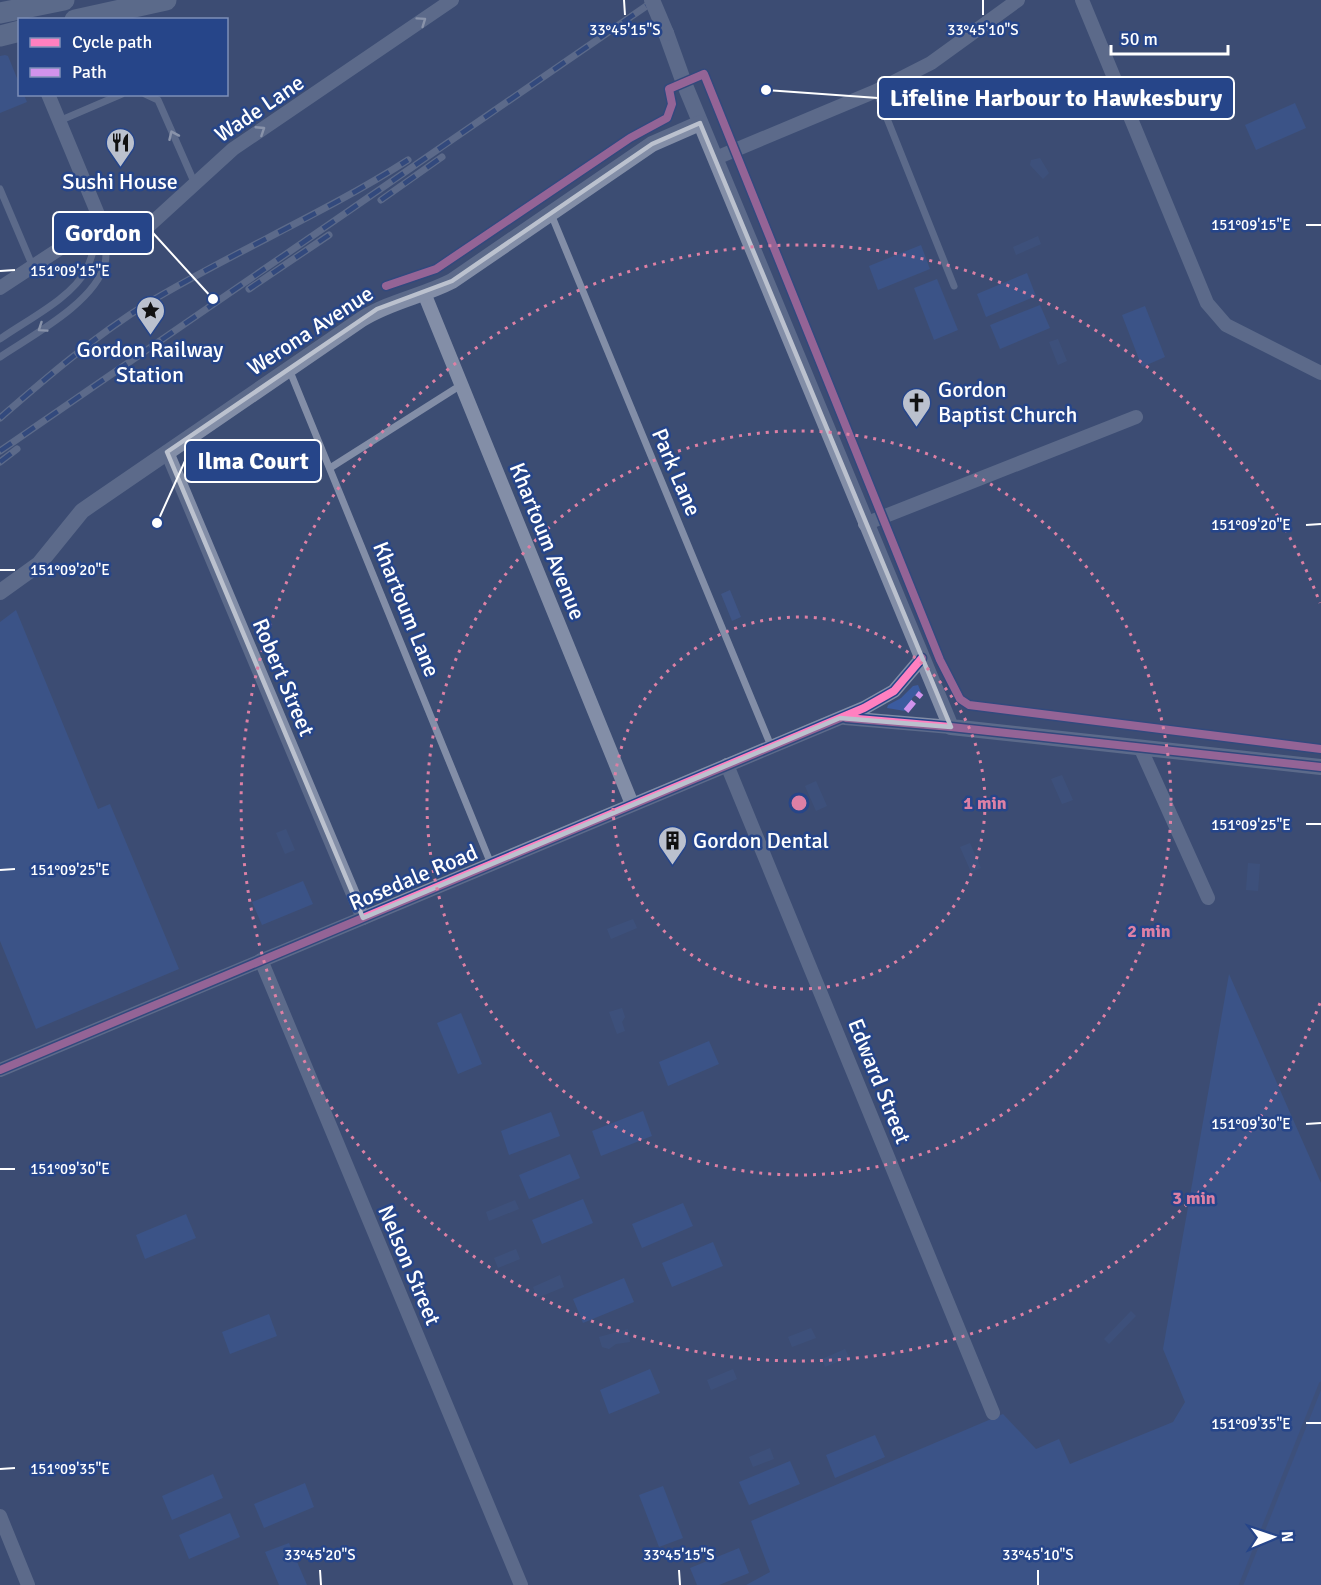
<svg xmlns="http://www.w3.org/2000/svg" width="1321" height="1585" viewBox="0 0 1321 1585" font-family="Signika,sans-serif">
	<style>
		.green { fill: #3b5b9f }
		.water { fill: #3f5586 }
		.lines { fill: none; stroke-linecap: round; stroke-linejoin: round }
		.stream { stroke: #3f5586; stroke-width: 4.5 }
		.service { stroke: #838ea7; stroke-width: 7 }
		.minor { stroke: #838ea7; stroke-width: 14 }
		.tertiary { stroke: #838ea7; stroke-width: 16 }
		.trunk { stroke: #828ea6; stroke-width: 21 }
		.rail-casing { stroke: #838ea6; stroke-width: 7 }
		.rail { stroke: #264589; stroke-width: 4.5; stroke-dasharray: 14; stroke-linecap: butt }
		.tertiary-bridge { stroke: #838ea7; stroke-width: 16 }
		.quiet { stroke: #d193ec; stroke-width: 6; stroke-dasharray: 12 6; stroke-linecap: butt }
		.cycleway-casing { stroke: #264589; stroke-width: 11 }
		.cycleway { stroke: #ff80c0; stroke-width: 8 }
		.oneway { stroke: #e6e8ed }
		.marked { fill: none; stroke: #bbc1ce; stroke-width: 4.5; stroke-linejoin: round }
		.ticks { fill: none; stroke: #fff; stroke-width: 2 }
		.ring { fill: none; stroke: #dd80a5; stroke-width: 3; stroke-dasharray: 3 6 }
		.labels { text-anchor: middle; stroke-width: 5; stroke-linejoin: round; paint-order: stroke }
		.street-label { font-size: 22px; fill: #fff; stroke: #264589 }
		.poi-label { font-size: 22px; fill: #fff; stroke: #264589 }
		.ticks-label { font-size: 15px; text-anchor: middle; fill: #fff; stroke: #264589; stroke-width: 5; stroke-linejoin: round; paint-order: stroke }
		.centre { fill: #dd80a5; stroke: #264589; stroke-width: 3 }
		.ring-label { font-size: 18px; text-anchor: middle; font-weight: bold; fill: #dd80a5; stroke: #264589; stroke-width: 5; stroke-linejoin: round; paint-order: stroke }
		.leader { fill: none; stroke: #fff; stroke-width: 2 }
		.callout-dot { fill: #fff; stroke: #264589; stroke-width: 2 }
		.callout { fill: #264589; stroke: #fff; stroke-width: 2 }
		.callout-label { font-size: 24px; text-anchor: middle; font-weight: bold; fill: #fff }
	</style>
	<rect width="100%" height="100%" fill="#3c4d73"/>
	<g class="green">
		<path d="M 5,55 L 8,56 L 19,83 L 20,94 L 24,95 L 27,102 L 0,113 L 0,56 Z"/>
		<path d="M 1295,103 L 1306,128 L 1256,150 L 1245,125 Z"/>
		<path d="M 921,245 L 930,269 L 878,290 L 869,266 Z"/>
		<path d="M 1027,273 L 1036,296 L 986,317 L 977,294 Z"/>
		<path d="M 937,279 L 958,330 L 934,340 L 914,288 Z"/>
		<path d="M 1040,305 L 1050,328 L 1000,349 L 990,325 Z"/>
		<path d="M 1145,306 L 1165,357 L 1142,367 L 1122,315 Z"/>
		<path d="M 16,610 L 98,809 L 110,804 L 179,969 L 36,1029 L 0,941 L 0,622 Z"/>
		<path d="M 918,685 L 921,692 L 913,697 L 905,711 L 887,708 L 888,705 L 901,698 L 913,686 Z"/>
		<path d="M 303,881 L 313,904 L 262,925 L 252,902 Z"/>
		<path d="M 1229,974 L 1321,1183 L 1321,1585 L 746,1585 L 770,1572 L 751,1521 L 1003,1414 L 1036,1449 L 1059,1439 L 1070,1464 L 1173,1422 L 1185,1402 L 1163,1349 Z"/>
		<path d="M 461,1013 L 482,1064 L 458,1074 L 437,1023 Z"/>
		<path d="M 709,1041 L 719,1064 L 668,1086 L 659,1062 Z"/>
		<path d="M 643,1111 L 652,1136 L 601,1156 L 592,1131 Z"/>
		<path d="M 551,1112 L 560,1136 L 509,1155 L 501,1131 Z"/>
		<path d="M 570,1154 L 580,1178 L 529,1199 L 519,1175 Z"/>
		<path d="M 583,1199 L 593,1223 L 542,1244 L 532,1220 Z"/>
		<path d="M 683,1203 L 693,1226 L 642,1248 L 632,1224 Z"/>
		<path d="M 186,1214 L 196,1238 L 145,1259 L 136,1235 Z"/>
		<path d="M 713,1242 L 723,1266 L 672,1287 L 662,1263 Z"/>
		<path d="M 624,1278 L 634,1302 L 583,1323 L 573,1299 Z"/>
		<path d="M 269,1314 L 277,1336 L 230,1354 L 222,1332 Z"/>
		<path d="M 650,1369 L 660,1393 L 609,1414 L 600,1390 Z"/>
		<path d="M 875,1435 L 885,1457 L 835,1478 L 826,1455 Z"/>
		<path d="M 790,1461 L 800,1484 L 749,1505 L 739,1482 Z"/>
		<path d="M 213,1474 L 223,1498 L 172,1520 L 162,1496 Z"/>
		<path d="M 305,1483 L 314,1507 L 264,1528 L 254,1504 Z"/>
		<path d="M 663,1486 L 683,1538 L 659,1547 L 639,1495 Z"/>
		<path d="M 230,1513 L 240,1537 L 189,1559 L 179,1535 Z"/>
		<path d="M 289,1543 L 307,1585 L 279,1585 L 265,1552 Z"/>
		<path d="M 739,1548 L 749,1573 L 719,1585 L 697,1585 L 690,1568 Z"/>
	</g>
	<g class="water">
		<path d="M 1040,158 L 1049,173 L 1043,179 L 1030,165 L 1031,160 Z"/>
		<path d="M 1038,236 L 1041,244 L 1016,255 L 1013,247 Z"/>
		<path d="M 1058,339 L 1067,361 L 1058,365 L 1049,342 Z"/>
		<path d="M 730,590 L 741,617 L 732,621 L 721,594 Z"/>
		<path d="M 1062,775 L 1073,800 L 1062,804 L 1051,779 Z"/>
		<path d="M 816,781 L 827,806 L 816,811 L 805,786 Z"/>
		<path d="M 286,829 L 295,850 L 285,854 L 276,833 Z"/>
		<path d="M 970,843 L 981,868 L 971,872 L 960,847 Z"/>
		<path d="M 1248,863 L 1260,864 L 1258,891 L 1246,890 Z"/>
		<path d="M 633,919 L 637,928 L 611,939 L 607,929 Z"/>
		<path d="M 622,1008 L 625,1017 L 622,1022 L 625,1031 L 617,1034 L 609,1012 Z"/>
		<path d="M 515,1200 L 519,1209 L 489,1221 L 486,1212 Z"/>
		<path d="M 516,1249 L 520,1259 L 498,1268 L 494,1258 Z"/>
		<path d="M 560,1275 L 564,1287 L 537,1298 L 533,1287 Z"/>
		<path d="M 1131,1311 L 1136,1316 L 1109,1344 L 1104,1339 Z"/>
		<path d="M 811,1328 L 816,1338 L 792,1347 L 788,1337 Z"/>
		<path d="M 628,1329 L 630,1342 L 616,1344 L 609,1349 L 602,1347 L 599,1337 Z"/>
		<path d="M 845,1349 L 849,1357 L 825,1367 L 822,1359 Z"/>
		<path d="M 733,1369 L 737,1379 L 711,1390 L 707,1380 Z"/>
		<path d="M 770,1448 L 774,1459 L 753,1467 L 749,1457 Z"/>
	</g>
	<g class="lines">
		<path class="stream" d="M 1241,1585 L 1321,1384"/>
		<g class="service">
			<path d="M 876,91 L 954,286"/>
			<path d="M 145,94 L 158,100 L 195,184"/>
			<path d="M 59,121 L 122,94"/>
			<path d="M 0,189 L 33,267"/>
			<path d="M 551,214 L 771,746"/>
			<path d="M 0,339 C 25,321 72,298 86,270 C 93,257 95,241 101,227"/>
			<path d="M 0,357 C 31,336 96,302 105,263 C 108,252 104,238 102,227"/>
			<path d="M 289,369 L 491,864"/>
			<path d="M 330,468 L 461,385"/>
		</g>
		<g class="minor">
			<path d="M 1082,0 L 1207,303 L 1226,325 L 1321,373"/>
			<path d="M 48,94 L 102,224 L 120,242 L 130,243 L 233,149 L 452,0"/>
			<path d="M 716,158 L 876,91 L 931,63 L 1018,0"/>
			<path d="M 0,288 L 82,234 L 102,224"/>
			<path d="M 424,293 L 632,804"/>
			<path d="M 167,452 L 363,918"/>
			<path d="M 865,524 L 1136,417"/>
			<path d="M 845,718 L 951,727"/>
			<path d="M 1140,747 L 1208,898"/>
			<path d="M 727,765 L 993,1413"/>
			<path d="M 261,960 L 521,1585"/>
			<path d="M 0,1070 L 864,708 L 894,691 L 922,658"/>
			<path d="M 0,1516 L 28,1585"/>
		</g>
		<g class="tertiary">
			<path d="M 666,33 L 684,83 L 951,727 L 1321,767"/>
			<path d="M 0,592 L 39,564 L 82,511 L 92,504 L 362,319 C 391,301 423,296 452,281 L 652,144 L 700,123"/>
		</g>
		<g class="trunk">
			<path d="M 0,13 L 64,0"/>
			<path d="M 75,20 L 166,0"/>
			<path d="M 0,36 L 20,31"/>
		</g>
		<defs>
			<g id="rail">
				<path d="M 381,200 L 442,157"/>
				<path d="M 249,289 L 329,235"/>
				<path d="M 0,418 C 47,377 95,336 148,303 C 233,252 325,213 408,160"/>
				<path d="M 0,451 L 655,0"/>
				<path d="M 0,462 L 17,449"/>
			</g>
		</defs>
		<use href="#rail" class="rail-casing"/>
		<use href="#rail" class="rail"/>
		<path class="tertiary-bridge" d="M 652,0 L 666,33"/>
		<path class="quiet" d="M 906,711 L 921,693"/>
		<defs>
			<g id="cycleway">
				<path d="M 386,286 L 436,269 L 630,138 L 667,118 L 672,104 L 669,89 L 704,74 L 940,660 L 960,699 L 969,705 L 1321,749"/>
				<path d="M 846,718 L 951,727 L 1321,767"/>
				<path d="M 0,1070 L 864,708 L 894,691 L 922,658"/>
			</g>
		</defs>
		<use href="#cycleway" class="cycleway-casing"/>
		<use href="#cycleway" class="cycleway"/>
	</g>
	<defs><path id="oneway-chevron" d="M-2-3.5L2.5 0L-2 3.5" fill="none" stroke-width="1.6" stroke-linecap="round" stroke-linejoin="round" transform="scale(1.5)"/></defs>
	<g class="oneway">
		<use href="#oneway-chevron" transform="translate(422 21) rotate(-35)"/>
		<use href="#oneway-chevron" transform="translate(261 130) rotate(-33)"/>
		<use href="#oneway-chevron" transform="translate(173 135) rotate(-114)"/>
		<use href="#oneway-chevron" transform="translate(42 328) rotate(146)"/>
	</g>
	<path d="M0 0H1321V1585H0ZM 700,123 L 951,727 L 840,718 L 363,918 L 167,452 L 377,309 L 452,281 L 652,144 Z" fill="#3c4d73" fill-opacity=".55" fill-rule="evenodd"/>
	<path class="marked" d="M 700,123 L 951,727 L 840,718 L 363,918 L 167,452 L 377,309 L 452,281 L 652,144 Z"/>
	<path class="ticks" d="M 624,0 L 625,15M 983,0 L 983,15M 1306,225 L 1321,225M 0,271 L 15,270M 1306,525 L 1321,524M 0,570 L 15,570M 1306,824 L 1321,824M 0,870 L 15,869M 1306,1124 L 1321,1123M 0,1169 L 15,1169M 1306,1423 L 1321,1423M 0,1469 L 15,1468M 320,1570 L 321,1585M 679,1570 L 680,1585M 1038,1570 L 1038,1585"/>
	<g class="ring">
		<circle cx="799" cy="803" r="186"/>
		<circle cx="799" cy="803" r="372"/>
		<path d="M1320 1003A558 558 0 1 1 1320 603"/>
	</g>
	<defs>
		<symbol id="restaurant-pin" viewBox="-11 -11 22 30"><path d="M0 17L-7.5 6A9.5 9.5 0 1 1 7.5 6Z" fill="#bbc1ce" stroke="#264589"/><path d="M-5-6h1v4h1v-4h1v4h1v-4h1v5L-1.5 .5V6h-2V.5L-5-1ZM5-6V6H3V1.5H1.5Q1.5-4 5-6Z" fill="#111"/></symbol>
		<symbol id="sight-pin" viewBox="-11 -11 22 30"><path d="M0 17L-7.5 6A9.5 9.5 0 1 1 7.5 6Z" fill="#bbc1ce" stroke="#264589"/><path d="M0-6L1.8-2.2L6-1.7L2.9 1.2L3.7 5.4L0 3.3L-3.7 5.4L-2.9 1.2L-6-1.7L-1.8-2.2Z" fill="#111"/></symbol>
		<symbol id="church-pin" viewBox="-11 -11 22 30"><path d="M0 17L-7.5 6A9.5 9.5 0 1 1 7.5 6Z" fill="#bbc1ce" stroke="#264589"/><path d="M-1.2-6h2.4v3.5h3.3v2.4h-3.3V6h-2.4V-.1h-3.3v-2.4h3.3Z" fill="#111"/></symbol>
		<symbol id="building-pin" viewBox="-11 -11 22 30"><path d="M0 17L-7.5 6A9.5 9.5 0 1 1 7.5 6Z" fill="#bbc1ce" stroke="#264589"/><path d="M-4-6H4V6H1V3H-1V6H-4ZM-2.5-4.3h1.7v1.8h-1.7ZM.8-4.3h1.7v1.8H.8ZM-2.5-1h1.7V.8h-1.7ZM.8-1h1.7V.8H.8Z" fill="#111"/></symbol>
	</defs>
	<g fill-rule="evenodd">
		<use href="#restaurant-pin" x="104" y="126" width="33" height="45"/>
		<use href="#sight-pin" x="134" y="294" width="33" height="45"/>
		<use href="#church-pin" x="900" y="386" width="33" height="45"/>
		<use href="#building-pin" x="656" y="824" width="33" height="45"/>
	</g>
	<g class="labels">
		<g class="street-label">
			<text transform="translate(259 108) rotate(-34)" y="8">Wade Lane</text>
			<text transform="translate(310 330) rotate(-33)" y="8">Werona Avenue</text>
			<text transform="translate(677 472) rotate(67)" y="8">Park Lane</text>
			<text transform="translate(548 541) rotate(68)" y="8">Khartoum Avenue</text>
			<text transform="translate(407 609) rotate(68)" y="8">Khartoum Lane</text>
			<text transform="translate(284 677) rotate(67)" y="8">Robert Street</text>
			<text transform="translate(413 877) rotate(-23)" y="8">Rosedale Road</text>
			<text transform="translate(880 1081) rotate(68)" y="8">Edward Street</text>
			<text transform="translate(410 1265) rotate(67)" y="8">Nelson Street</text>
		</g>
		<g class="poi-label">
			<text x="120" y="189">Sushi House</text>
			<text x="150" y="357">Gordon Railway<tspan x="150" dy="25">Station</tspan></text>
			<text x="938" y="397" text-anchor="start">Gordon<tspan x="938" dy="25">Baptist Church</tspan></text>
			<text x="693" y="848" text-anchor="start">Gordon Dental</text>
		</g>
	</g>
	<g class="ticks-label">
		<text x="625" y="35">33°45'15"S</text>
		<text x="983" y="35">33°45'10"S</text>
		<text x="1251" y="230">151°09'15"E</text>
		<text x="70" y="276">151°09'15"E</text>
		<text x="1251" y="530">151°09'20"E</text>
		<text x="70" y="575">151°09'20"E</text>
		<text x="1251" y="830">151°09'25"E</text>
		<text x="70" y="875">151°09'25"E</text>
		<text x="1251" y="1129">151°09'30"E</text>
		<text x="70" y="1174">151°09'30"E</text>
		<text x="1251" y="1429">151°09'35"E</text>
		<text x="70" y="1474">151°09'35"E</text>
		<text x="320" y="1560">33°45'20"S</text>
		<text x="679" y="1560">33°45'15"S</text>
		<text x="1038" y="1560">33°45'10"S</text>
	</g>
	<circle cx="799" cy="803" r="9" class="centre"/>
	<g class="ring-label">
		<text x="985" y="809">1 min</text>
		<text x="1149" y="937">2 min</text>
		<text x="1194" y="1204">3 min</text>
	</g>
	<path class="leader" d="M766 90L878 98M213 299L153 233M157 523L185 461"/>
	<g class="callout-dot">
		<circle cx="766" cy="90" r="6"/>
		<circle cx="213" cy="299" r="6"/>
		<circle cx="157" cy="523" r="6"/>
	</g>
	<g class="callout">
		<rect x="878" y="77" width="356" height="42" rx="6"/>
		<rect x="53" y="212" width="100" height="42" rx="6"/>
		<rect x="185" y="440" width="136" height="42" rx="6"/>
	</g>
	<g class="callout-label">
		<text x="1056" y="106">Lifeline Harbour to Hawkesbury</text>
		<text x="103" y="241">Gordon</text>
		<text x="253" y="469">Ilma Court</text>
	</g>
	<rect x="18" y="18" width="210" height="78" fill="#264589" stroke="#7d8fb8" stroke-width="1.5"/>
	<rect x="30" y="38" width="30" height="9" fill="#ff80c0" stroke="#7d8fb8" stroke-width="1.5"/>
	<text x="72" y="48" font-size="18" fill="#ffffff">Cycle path</text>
	<rect x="30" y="68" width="30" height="9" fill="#d193ec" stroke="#7d8fb8" stroke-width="1.5"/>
	<text x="72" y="78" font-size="18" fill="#ffffff">Path</text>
	<g transform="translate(1273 1537) rotate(88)" stroke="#264589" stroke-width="4.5" paint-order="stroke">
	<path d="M0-4.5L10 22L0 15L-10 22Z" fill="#ffffff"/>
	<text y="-9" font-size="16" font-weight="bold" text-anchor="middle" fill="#ffffff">N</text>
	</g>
	<path d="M1111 45v9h117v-9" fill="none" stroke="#ffffff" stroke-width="3"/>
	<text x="1120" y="45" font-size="18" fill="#ffffff" stroke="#264589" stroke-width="4.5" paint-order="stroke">50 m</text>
</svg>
